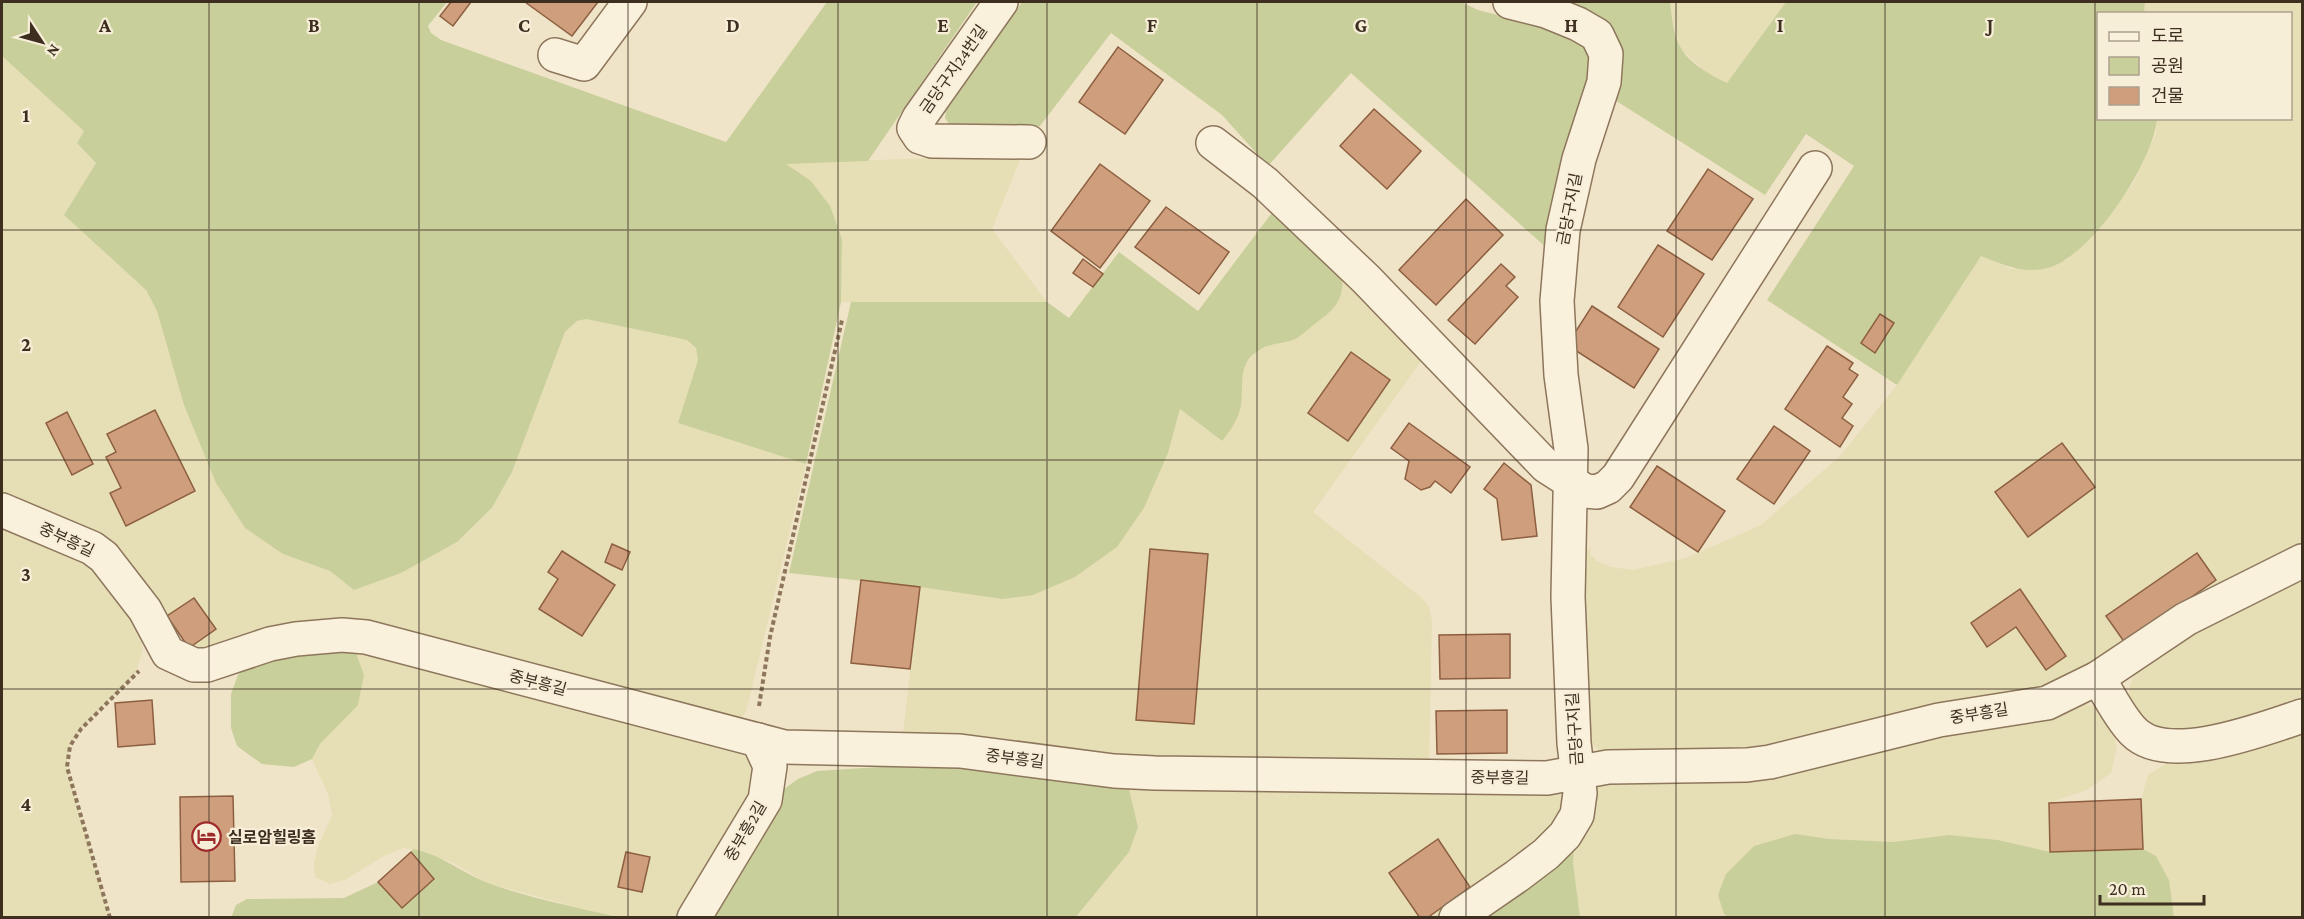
<svg xmlns="http://www.w3.org/2000/svg" width="2304" height="919" viewBox="0 0 2304 919" font-family="'Crimson Pro','Noto Sans KR',serif">
	<style>
		.farmland { fill: #e6deb5 }
		.green { fill: #c9cf9b }
		.building { fill: #cf9f7d; stroke: #8d5f41; stroke-width: 1.5 }
		.lines { fill: none; stroke-linecap: round; stroke-linejoin: round }
		.minor-casing { stroke: #8d765c; stroke-width: 36 }
		.path { stroke: #8d765c; stroke-width: 4; stroke-dasharray: 4.5 3; stroke-linecap: butt }
		.minor { stroke: #faf1dc; stroke-width: 33 }
		.grid { fill: none; stroke: #3d2e20; stroke-width: 1.5; stroke-opacity: 0.55 }
		.labels { text-anchor: middle; stroke-width: 4.5; stroke-linejoin: round; paint-order: stroke }
		.street-label { font-size: 16px; fill: #3d2e20; stroke: #f7eed8 }
		.poi-label { font-size: 16px; font-weight: bold; fill: #3d2e20; stroke: #f7eed8; text-anchor: start }
		.grid-label { font-size: 20px; text-anchor: middle; font-weight: bold; fill: #3d2e20; stroke: #f7eed8; stroke-width: 4.5; stroke-linejoin: round; paint-order: stroke }
	</style>
	<rect width="100%" height="100%" fill="#f0e4c8"/>
	<g class="farmland">
		<path d="M 1670,2 L 1786,2 L 1727,83 L 1707,73 L 1681,49 L 1674,27 Z"/>
		<path d="M 2145,2 L 2302,2 L 2302,547 L 2050,692 L 1748,753 L 1601,752 L 1592,743 L 1585,729 L 1581,561 L 1591,546 L 1590,554 L 1597,561 L 1611,567 L 1633,570 L 1686,558 L 1761,525 L 1840,456 L 1897,385 L 1981,255 L 2011,269 L 2067,260 L 2104,223 L 2134,182 L 2156,133 L 2157,119 L 2290,118 L 2290,14 L 2144,13 Z"/>
		<path d="M 2,56 L 85,131 L 77,143 L 96,163 L 64,215 L 146,290 L 157,311 L 184,405 L 216,483 L 245,528 L 283,554 L 330,571 L 354,590 L 401,573 L 457,542 L 492,509 L 512,472 L 565,332 L 577,321 L 586,319 L 687,340 L 696,348 L 698,360 L 678,423 L 806,464 L 746,712 L 738,721 L 354,625 L 218,650 L 189,648 L 167,616 L 2,498 Z"/>
		<path d="M 1022,155 L 992,229 L 1047,302 L 841,302 L 842,239 L 785,163 Z"/>
		<path d="M 1342,275 L 1422,360 L 1313,512 L 1422,598 L 1429,607 L 1432,621 L 1429,764 L 1126,761 L 903,733 L 920,587 L 1002,599 L 1075,577 L 1117,547 L 1144,508 L 1168,453 L 1180,409 L 1221,441 L 1241,405 L 1241,382 L 1245,365 L 1257,351 L 1275,343 L 1295,339 Z"/>
		<path d="M 2,522 L 75,553 L 108,582 L 140,632 L 143,649 L 135,674 L 81,729 L 70,746 L 67,767 L 110,917 L 2,917 Z"/>
		<path d="M 2302,571 L 2302,707 L 2214,735 L 2148,730 L 2130,703 L 2129,688 L 2135,673 L 2155,657 L 2243,601 Z"/>
		<path d="M 353,645 L 738,746 L 752,756 L 758,783 L 679,917 L 617,918 L 487,883 L 453,863 L 423,851 L 404,848 L 384,856 L 347,879 L 330,884 L 315,877 L 314,864 L 318,846 L 332,815 L 328,794 L 312,759 L 320,744 L 358,705 Z"/>
		<path d="M 2081,703 L 2098,707 L 2111,724 L 2117,748 L 2111,773 L 2087,790 L 2049,803 L 2050,852 L 1998,840 L 1949,835 L 1893,842 L 1830,839 L 1795,834 L 1724,914 L 1728,917 L 1580,918 L 1573,863 L 1574,846 L 1593,793 L 1601,783 Z"/>
		<path d="M 2302,726 L 2302,917 L 2174,917 L 2169,880 L 2156,856 L 2143,849 L 2141,799 L 2148,775 L 2180,755 Z"/>
		<path d="M 1128,785 L 1554,789 L 1563,796 L 1567,807 L 1551,834 L 1440,917 L 1076,918 L 1129,852 L 1138,827 Z"/>
	</g>
	<g class="green">
		<path d="M 2,2 L 447,2 L 428,26 L 431,33 L 441,40 L 726,142 L 827,2 L 977,2 L 868,161 L 786,164 L 811,181 L 830,206 L 842,239 L 841,302 L 806,464 L 678,423 L 698,360 L 696,348 L 687,340 L 586,319 L 577,321 L 565,332 L 512,472 L 492,508 L 457,542 L 401,573 L 354,590 L 330,571 L 283,554 L 245,528 L 216,483 L 184,405 L 157,311 L 146,290 L 64,215 L 96,163 L 77,143 L 84,131 L 2,56 Z"/>
		<path d="M 1022,2 L 1461,2 L 1478,10 L 1575,34 L 1585,41 L 1593,59 L 1549,250 L 1351,73 L 1268,166 L 1222,115 L 1111,33 L 1040,126 L 1032,129 L 949,124 L 945,118 L 946,111 Z"/>
		<path d="M 1534,2 L 1670,2 C 1672,16 1673,35 1681,48 C 1689,63 1712,76 1727,83 L 1786,2 L 2145,2 L 2144,13 L 2098,14 L 2098,118 L 2157,119 C 2153,163 2089,262 2043,269 C 2020,273 2001,264 1981,256 L 1897,385 L 1767,300 L 1854,166 L 1806,134 L 1765,195 L 1610,97 L 1619,58 Z"/>
		<path d="M 1274,210 L 1342,274 C 1345,303 1332,311 1312,326 C 1306,331 1300,337 1293,340 C 1282,344 1268,343 1258,351 C 1237,364 1244,385 1241,405 C 1238,420 1231,430 1222,441 L 1180,409 L 1168,453 L 1144,508 L 1117,547 L 1075,577 L 1033,595 L 1002,599 L 920,587 L 789,573 L 851,302 L 1047,302 L 1069,318 L 1119,252 L 1198,311 Z"/>
		<path d="M 353,645 L 364,675 L 358,705 L 320,744 L 312,759 L 294,767 L 262,764 L 237,746 L 231,728 L 231,694 L 238,675 L 253,661 Z"/>
		<path d="M 910,765 L 975,768 L 1128,785 L 1138,827 L 1129,852 L 1076,917 L 712,918 L 784,789 L 798,779 L 817,771 Z"/>
		<path d="M 1795,834 L 1830,839 L 1893,842 L 1949,835 L 1998,840 L 2050,852 L 2143,849 L 2156,856 L 2169,880 L 2174,917 L 1728,917 L 1724,914 L 1718,895 L 1726,874 L 1754,846 Z"/>
		<path d="M 1574,846 L 1573,863 L 1580,917 L 1471,918 Z"/>
		<path d="M 413,849 C 441,854 462,873 488,883 C 528,898 575,907 617,917 L 231,918 L 236,905 L 247,899 L 344,898 L 378,882 L 402,908 L 434,879 L 411,852 Z"/>
	</g>
	<g class="building">
		<path d="M 451,2 L 471,2 L 453,26 L 440,16 Z"/>
		<path d="M 525,2 L 598,2 L 572,36 Z"/>
		<path d="M 1118,47 L 1163,80 L 1125,134 L 1079,102 Z"/>
		<path d="M 1374,109 L 1421,151 L 1387,189 L 1340,146 Z"/>
		<path d="M 1100,164 L 1150,201 L 1100,268 L 1051,231 Z"/>
		<path d="M 1708,169 L 1753,199 L 1712,260 L 1667,231 Z"/>
		<path d="M 1466,199 L 1503,235 L 1436,305 L 1399,270 Z"/>
		<path d="M 1166,207 L 1229,252 L 1199,294 L 1135,247 Z"/>
		<path d="M 1658,245 L 1704,274 L 1663,337 L 1618,307 Z"/>
		<path d="M 1083,259 L 1103,274 L 1093,287 L 1073,273 Z"/>
		<path d="M 1501,264 L 1515,277 L 1506,286 L 1518,297 L 1475,344 L 1448,320 Z"/>
		<path d="M 1592,306 L 1659,349 L 1634,388 L 1567,345 Z"/>
		<path d="M 1880,314 L 1894,323 L 1875,353 L 1861,343 Z"/>
		<path d="M 1827,346 L 1853,363 L 1849,369 L 1858,375 L 1843,397 L 1852,404 L 1842,418 L 1853,426 L 1840,447 L 1785,409 Z"/>
		<path d="M 1351,352 L 1390,380 L 1348,441 L 1308,413 Z"/>
		<path d="M 155,410 L 195,491 L 126,526 L 110,493 L 121,488 L 106,457 L 116,452 L 107,434 Z"/>
		<path d="M 67,412 L 93,464 L 72,475 L 46,423 Z"/>
		<path d="M 1409,423 L 1470,467 L 1451,493 L 1435,481 L 1430,487 L 1421,490 L 1405,479 L 1409,461 L 1391,448 Z"/>
		<path d="M 1774,426 L 1810,451 L 1774,504 L 1737,479 Z"/>
		<path d="M 2062,443 L 2095,487 L 2028,537 L 1995,492 Z"/>
		<path d="M 1504,463 L 1531,485 L 1537,536 L 1502,540 L 1497,499 L 1484,489 Z"/>
		<path d="M 1657,466 L 1725,511 L 1698,552 L 1630,507 Z"/>
		<path d="M 612,544 L 630,552 L 622,570 L 605,562 Z"/>
		<path d="M 1150,549 L 1208,554 L 1194,724 L 1136,720 Z"/>
		<path d="M 562,551 L 615,585 L 582,636 L 539,609 L 558,579 L 548,572 Z"/>
		<path d="M 2197,553 L 2216,580 L 2125,643 L 2106,616 Z"/>
		<path d="M 861,580 L 920,587 L 910,669 L 851,663 Z"/>
		<path d="M 2020,589 L 2066,656 L 2046,670 L 2016,627 L 1987,647 L 1971,623 Z"/>
		<path d="M 194,598 L 216,629 L 189,648 L 167,616 Z"/>
		<path d="M 1510,634 L 1510,678 L 1440,679 L 1439,635 Z"/>
		<path d="M 152,700 L 155,744 L 118,747 L 115,703 Z"/>
		<path d="M 1507,710 L 1507,753 L 1437,754 L 1436,711 Z"/>
		<path d="M 233,796 L 235,881 L 181,882 L 180,797 Z"/>
		<path d="M 2141,799 L 2143,849 L 2050,852 L 2049,803 Z"/>
		<path d="M 1438,839 L 1470,887 L 1427,918 L 1420,918 L 1389,873 Z"/>
		<path d="M 411,852 L 434,879 L 402,908 L 378,882 Z"/>
		<path d="M 626,852 L 650,857 L 642,892 L 618,887 Z"/>
	</g>
	<g class="lines">
		<defs>
			<g id="minor">
				<path d="M 1001,2 L 919,118 L 914,128 L 920,137 L 932,141 L 1029,142"/>
				<path d="M 555,55 L 584,64 L 630,2"/>
				<path d="M 1213,143 L 1265,183 L 1366,279 L 1546,466 L 1585,491 L 1597,492 L 1608,487 L 1618,477 L 1815,168"/>
				<path d="M 2,510 L 92,548 L 104,557 L 145,610 L 168,653 L 194,665 L 207,665 L 270,644 L 296,639 L 342,635 L 366,637 L 784,747 L 960,751 L 1114,771 L 1155,773 L 1547,778 L 1608,767 L 1747,765 L 1770,762 L 1939,720 L 2047,703 L 2098,678 L 2186,619 L 2302,561"/>
				<path d="M 2098,678 C 2110,696 2119,717 2134,732 C 2168,766 2263,729 2302,716"/>
				<path d="M 694,918 L 765,800 L 770,766 L 758,740"/>
				<path d="M 1456,918 L 1517,876 L 1546,854 L 1565,835 L 1577,815 L 1580,793 L 1574,743 L 1568,597 L 1571,449 L 1561,375 L 1557,301 L 1563,230 L 1579,159 L 1604,82 L 1606,54 L 1597,35 L 1578,24 L 1546,11 L 1510,2"/>
			</g>
		</defs>
		<use href="#minor" class="minor-casing"/>
		<g class="path">
			<path d="M 759,706 L 770,637 L 842,320"/>
			<path d="M 110,918 L 67,767 L 70,746 L 81,729 L 139,671"/>
		</g>
		<use href="#minor" class="minor"/>
	</g>
	<path class="grid" d="M 209,2 L 209,918M 419,2 L 419,918M 628,2 L 628,918M 838,2 L 838,918M 1047,2 L 1047,918M 1257,2 L 1257,918M 1466,2 L 1466,918M 1676,2 L 1676,918M 1885,2 L 1885,918M 2095,2 L 2095,918M 2,230 L 2302,230M 2,460 L 2302,460M 2,689 L 2302,689"/>
	<defs>
		<symbol id="hotel-ring" viewBox="-11 -11 22 22"><circle r="9.5" fill="#f7eed8" stroke="#9e2a2b" stroke-width="1.5"/><path d="M-6-4.5h1.5V1H6V5H4.5V3h-9V5H-6ZM-4 0a1.8 1.8 0 1 1 3.6 0ZM.5 0V-2.5h3Q6-2.5 6 0Z" fill="#9e2a2b"/></symbol>
	</defs>
	<g fill-rule="evenodd">
		<use href="#hotel-ring" x="190" y="820" width="33" height="33"/>
	</g>
	<g class="labels">
		<g class="street-label">
			<text transform="translate(953 69) rotate(-55)" y="6">금당구지24번길</text>
			<text transform="translate(1569 209) rotate(-79)" y="6">금당구지길</text>
			<text transform="translate(67 539) rotate(25)" y="6">중부흥길</text>
			<text transform="translate(538 682) rotate(15)" y="6">중부흥길</text>
			<text transform="translate(1979 713) rotate(-9)" y="6">중부흥길</text>
			<text transform="translate(1574 729) rotate(-94)" y="6">금당구지길</text>
			<text transform="translate(1015 758) rotate(7)" y="6">중부흥길</text>
			<text transform="translate(1500 777) rotate(1)" y="6">중부흥길</text>
			<text transform="translate(745 831) rotate(-60)" y="6">중부흥2길</text>
		</g>
		<g class="poi-label">
			<text x="228" y="843">실로암힐링홈</text>
		</g>
	</g>
	<g class="grid-label">
		<text x="105" y="32">A</text>
		<text x="314" y="32">B</text>
		<text x="524" y="32">C</text>
		<text x="733" y="32">D</text>
		<text x="943" y="32">E</text>
		<text x="1152" y="32">F</text>
		<text x="1361" y="32">G</text>
		<text x="1571" y="32">H</text>
		<text x="1780" y="32">I</text>
		<text x="1990" y="32">J</text>
		<text x="26" y="122">1</text>
		<text x="26" y="351">2</text>
		<text x="26" y="581">3</text>
		<text x="26" y="811">4</text>
	</g>
	<rect width="2304" height="919" fill="none" stroke="#3d2e20" stroke-width="6"/>
	<rect x="2097" y="12" width="195" height="108" fill="#f7eed8" stroke="#ada18e" stroke-width="1.5"/>
	<rect x="2109" y="32" width="30" height="9" fill="#faf1dc" stroke="#ada18e" stroke-width="1.5"/>
	<text x="2151" y="42" font-size="18" fill="#3d2e20">도로</text>
	<rect x="2109" y="57" width="30" height="18" fill="#c9cf9b" stroke="#ada18e" stroke-width="1.5"/>
	<text x="2151" y="72" font-size="18" fill="#3d2e20">공원</text>
	<rect x="2109" y="87" width="30" height="18" fill="#cf9f7d" stroke="#ada18e" stroke-width="1.5"/>
	<text x="2151" y="102" font-size="18" fill="#3d2e20">건물</text>
	<g transform="translate(42 42) rotate(126)" stroke="#f7eed8" stroke-width="4.5" paint-order="stroke">
	<path d="M0-4.5L10 22L0 15L-10 22Z" fill="#3d2e20"/>
	<text y="-9" font-size="16" font-weight="bold" text-anchor="middle" fill="#3d2e20">N</text>
	</g>
	<path d="M2100 895v9h104v-9" fill="none" stroke="#3d2e20" stroke-width="3"/>
	<text x="2109" y="895" font-size="18" fill="#3d2e20" stroke="#f7eed8" stroke-width="4.5" paint-order="stroke">20 m</text>
</svg>
